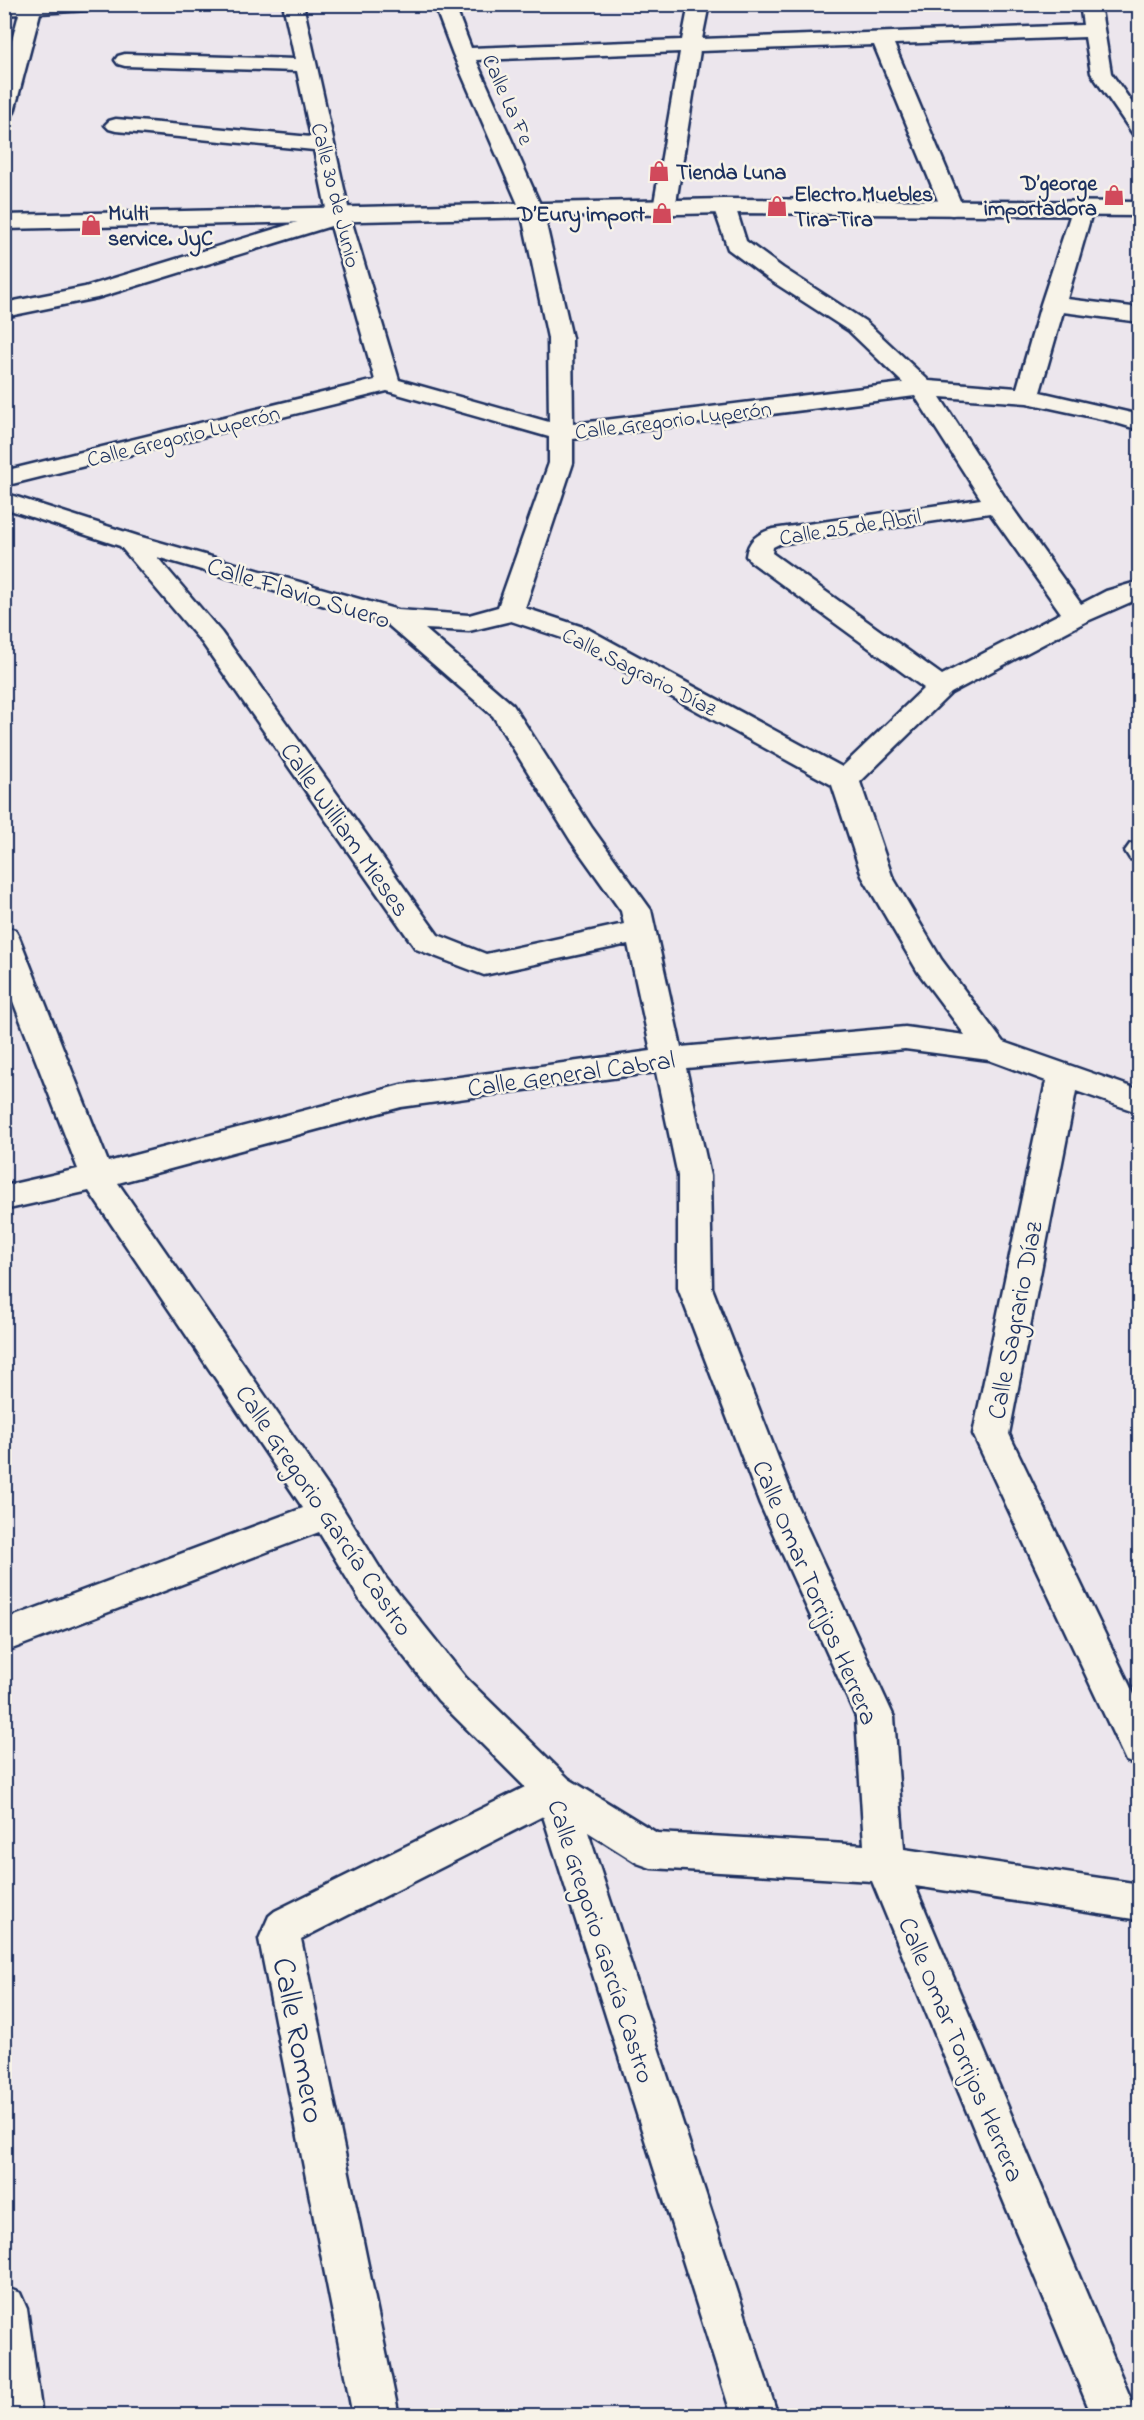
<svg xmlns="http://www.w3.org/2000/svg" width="1144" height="2420" viewBox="0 0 1144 2420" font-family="'Indie Flower',sans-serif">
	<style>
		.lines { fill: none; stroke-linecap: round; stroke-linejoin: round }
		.minor-casing { stroke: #1b2f5e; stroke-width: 5 }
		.major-casing { stroke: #1b2f5e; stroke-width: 5 }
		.minor { fill: #f7f3e8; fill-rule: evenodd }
		.major { fill: #f7f3e8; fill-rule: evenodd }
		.labels { text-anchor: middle; stroke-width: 5; stroke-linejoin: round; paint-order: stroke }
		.far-street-label { font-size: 22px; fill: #1b2f5e; stroke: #f7f3e8 }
		.far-poi-label { font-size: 22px; font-weight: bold; fill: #1b2f5e; stroke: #f7f3e8; text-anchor: start }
		.street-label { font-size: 26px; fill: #1b2f5e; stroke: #f7f3e8 }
		.near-street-label { font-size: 32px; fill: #1b2f5e; stroke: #f7f3e8 }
	</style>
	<rect width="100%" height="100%" fill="#ece6ed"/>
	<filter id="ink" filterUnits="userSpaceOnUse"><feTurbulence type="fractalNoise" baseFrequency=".0167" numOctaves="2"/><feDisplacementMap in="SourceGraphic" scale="12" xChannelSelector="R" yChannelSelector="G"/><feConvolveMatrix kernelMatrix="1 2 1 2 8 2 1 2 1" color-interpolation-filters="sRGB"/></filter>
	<g filter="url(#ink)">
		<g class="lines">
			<defs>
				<g id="minor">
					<path d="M 4,4 L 99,4 L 96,8 L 89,10 L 40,13 L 14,112 L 11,116 L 4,118 L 4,71 L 19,14 L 4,15 Z"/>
					<path d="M 283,4 L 303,4 L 350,216 L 399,380 L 549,422 L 548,338 L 521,211 L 453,54 L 434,4 L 454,4 L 471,48 L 682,40 L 689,4 L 709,4 L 702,39 L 1083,25 L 1080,4 L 1100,4 L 1111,73 L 1140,114 L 1140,136 L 1133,134 L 1091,73 L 1085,37 L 894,44 L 963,208 L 960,213 L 952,215 L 944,213 L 941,208 L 874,45 L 700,51 L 675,209 L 672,214 L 664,216 L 656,214 L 653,209 L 680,52 L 476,60 L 543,211 L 572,338 L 573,424 L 903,383 L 849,331 L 767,278 L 728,249 L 713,206 L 716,201 L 724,199 L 732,201 L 735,206 L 746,241 L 783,268 L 865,321 L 929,381 L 1017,388 L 1041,304 L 1074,204 L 1082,202 L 1090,204 L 1093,209 L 1067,299 L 1140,308 L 1140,322 L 1063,312 L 1040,392 L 1140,415 L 1140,430 L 1106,420 L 1027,403 L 940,397 L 1008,502 L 1081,604 L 1106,591 L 1140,581 L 1140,598 L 1085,622 L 951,693 L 860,782 L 892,876 L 941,959 L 1003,1042 L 1140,1090 L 1140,1113 L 1076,1091 L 1009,1434 L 1140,1707 L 1140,1766 L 1126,1761 L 973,1434 L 1046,1081 L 989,1060 L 905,1049 L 686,1068 L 710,1176 L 712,1288 L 796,1504 L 894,1717 L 904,1849 L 1140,1884 L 1140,1920 L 915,1886 L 1138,2416 L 1092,2416 L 872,1881 L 651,1868 L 637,1863 L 588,1832 L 778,2416 L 732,2416 L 543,1816 L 301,1939 L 399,2416 L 353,2416 L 259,1939 L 269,1916 L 275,1911 L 525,1787 L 438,1700 L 360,1600 L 319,1532 L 4,1652 L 4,1620 L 303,1508 L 89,1191 L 4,1210 L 4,1186 L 78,1169 L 4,978 L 4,927 L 15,930 L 19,937 L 108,1162 L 401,1085 L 651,1051 L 628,944 L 484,975 L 416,949 L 203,644 L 120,546 L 4,508 L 4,493 L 138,536 L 398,610 L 469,615 L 498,607 L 549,463 L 549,437 L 387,391 L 4,486 L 4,471 L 375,380 L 331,226 L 97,298 L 4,317 L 4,303 L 85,287 L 327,213 L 314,150 L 116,131 L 109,129 L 105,125 L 109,121 L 116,119 L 311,137 L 297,71 L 125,66 L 118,64 L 115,60 L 118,56 L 125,54 L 295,59 ZM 915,396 L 981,499 L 773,529 C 758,533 748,540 746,556 L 750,561 L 924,688 L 842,767 L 586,628 L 525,608 L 573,463 L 573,439 ZM 990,513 L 1061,613 L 942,675 L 772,553 L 773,547 L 779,544 ZM 157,557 L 387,624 L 493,716 L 571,841 L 621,911 L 624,924 L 486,954 L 438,935 L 221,632 ZM 511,621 L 568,640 L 832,785 L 862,876 L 918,972 L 965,1035 L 905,1027 L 681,1047 L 651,910 L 592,828 L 513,705 L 425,629 L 469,631 ZM 656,1072 L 678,1176 L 678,1288 L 760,1504 L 856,1717 L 864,1845 L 657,1833 L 569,1779 L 466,1678 L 386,1578 L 340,1504 L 118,1183 L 401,1107 Z"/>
					<path d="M 1140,842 L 1140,861 L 1130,859 L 1125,851 L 1130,844 Z"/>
					<path d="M 4,2287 L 20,2293 L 27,2309 L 42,2416 L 4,2416 Z"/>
				</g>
				<path id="major" d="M 724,199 L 1140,202 L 1140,216 L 724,213 L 4,229 L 4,215 Z"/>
			</defs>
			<use href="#minor" class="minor-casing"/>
			<use href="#major" class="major-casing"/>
			<use href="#minor" class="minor"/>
			<use href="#major" class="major"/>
		</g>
	</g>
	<defs>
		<symbol id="shop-bare" viewBox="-9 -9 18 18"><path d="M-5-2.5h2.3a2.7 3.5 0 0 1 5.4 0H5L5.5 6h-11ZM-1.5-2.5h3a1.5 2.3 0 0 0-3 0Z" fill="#d1495b" stroke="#f7f3e8" stroke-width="2.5" paint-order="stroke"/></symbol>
	</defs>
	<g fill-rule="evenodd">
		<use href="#shop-bare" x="644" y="156" width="30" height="30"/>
		<use href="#shop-bare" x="1099" y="180" width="30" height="30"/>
		<use href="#shop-bare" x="762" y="191" width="30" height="30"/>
		<use href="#shop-bare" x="647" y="198" width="30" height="30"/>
		<use href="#shop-bare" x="76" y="210" width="30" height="30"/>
	</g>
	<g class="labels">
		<g class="far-street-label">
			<text transform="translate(509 99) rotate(66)" y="8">Calle La Fe</text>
			<text transform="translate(337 195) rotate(76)" y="8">Calle 30 de Junio</text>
			<text transform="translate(673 419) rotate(-7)" y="8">Calle Gregorio Luperón</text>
			<text transform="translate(183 435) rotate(-14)" y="8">Calle Gregorio Luperón</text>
			<text transform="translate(850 526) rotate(-9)" y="8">Calle 25 de Abril</text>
			<text transform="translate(640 671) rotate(27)" y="8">Calle Sagrario Díaz</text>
		</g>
		<g class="far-poi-label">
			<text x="676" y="179">Tienda Luna</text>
			<text x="1097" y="190" text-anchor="end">D’george<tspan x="1097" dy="25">importadora</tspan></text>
			<text x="794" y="201">Electro Muebles<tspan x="794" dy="25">Tira-Tira</tspan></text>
			<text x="108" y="220">Multi<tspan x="108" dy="25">service. JyC</tspan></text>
			<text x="645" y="221" text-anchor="end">D’Eury import</text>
		</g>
		<g class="street-label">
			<text transform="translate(299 592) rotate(17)" y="9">Calle Flavio Suero</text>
			<text transform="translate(346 829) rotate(55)" y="9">Calle William Mieses</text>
			<text transform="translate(571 1073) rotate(-8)" y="9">Calle General Cabral</text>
			<text transform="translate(1014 1320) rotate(-79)" y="9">Calle Sagrario Díaz</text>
			<text transform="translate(325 1510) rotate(56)" y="9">Calle Gregorio García Castro</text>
			<text transform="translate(816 1592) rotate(67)" y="9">Calle Omar Torrijos Herrera</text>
			<text transform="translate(602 1941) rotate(72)" y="9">Calle Gregorio García Castro</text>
			<text transform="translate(962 2049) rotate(67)" y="9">Calle Omar Torrijos Herrera</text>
		</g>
		<g class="near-street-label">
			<text transform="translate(300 2040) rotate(79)" y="11">Calle Romero</text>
		</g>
	</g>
	<rect width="1144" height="2420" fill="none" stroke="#f7f3e8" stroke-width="24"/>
	<rect x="12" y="12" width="1120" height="2396" fill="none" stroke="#1b2f5e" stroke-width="2" filter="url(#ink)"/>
</svg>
